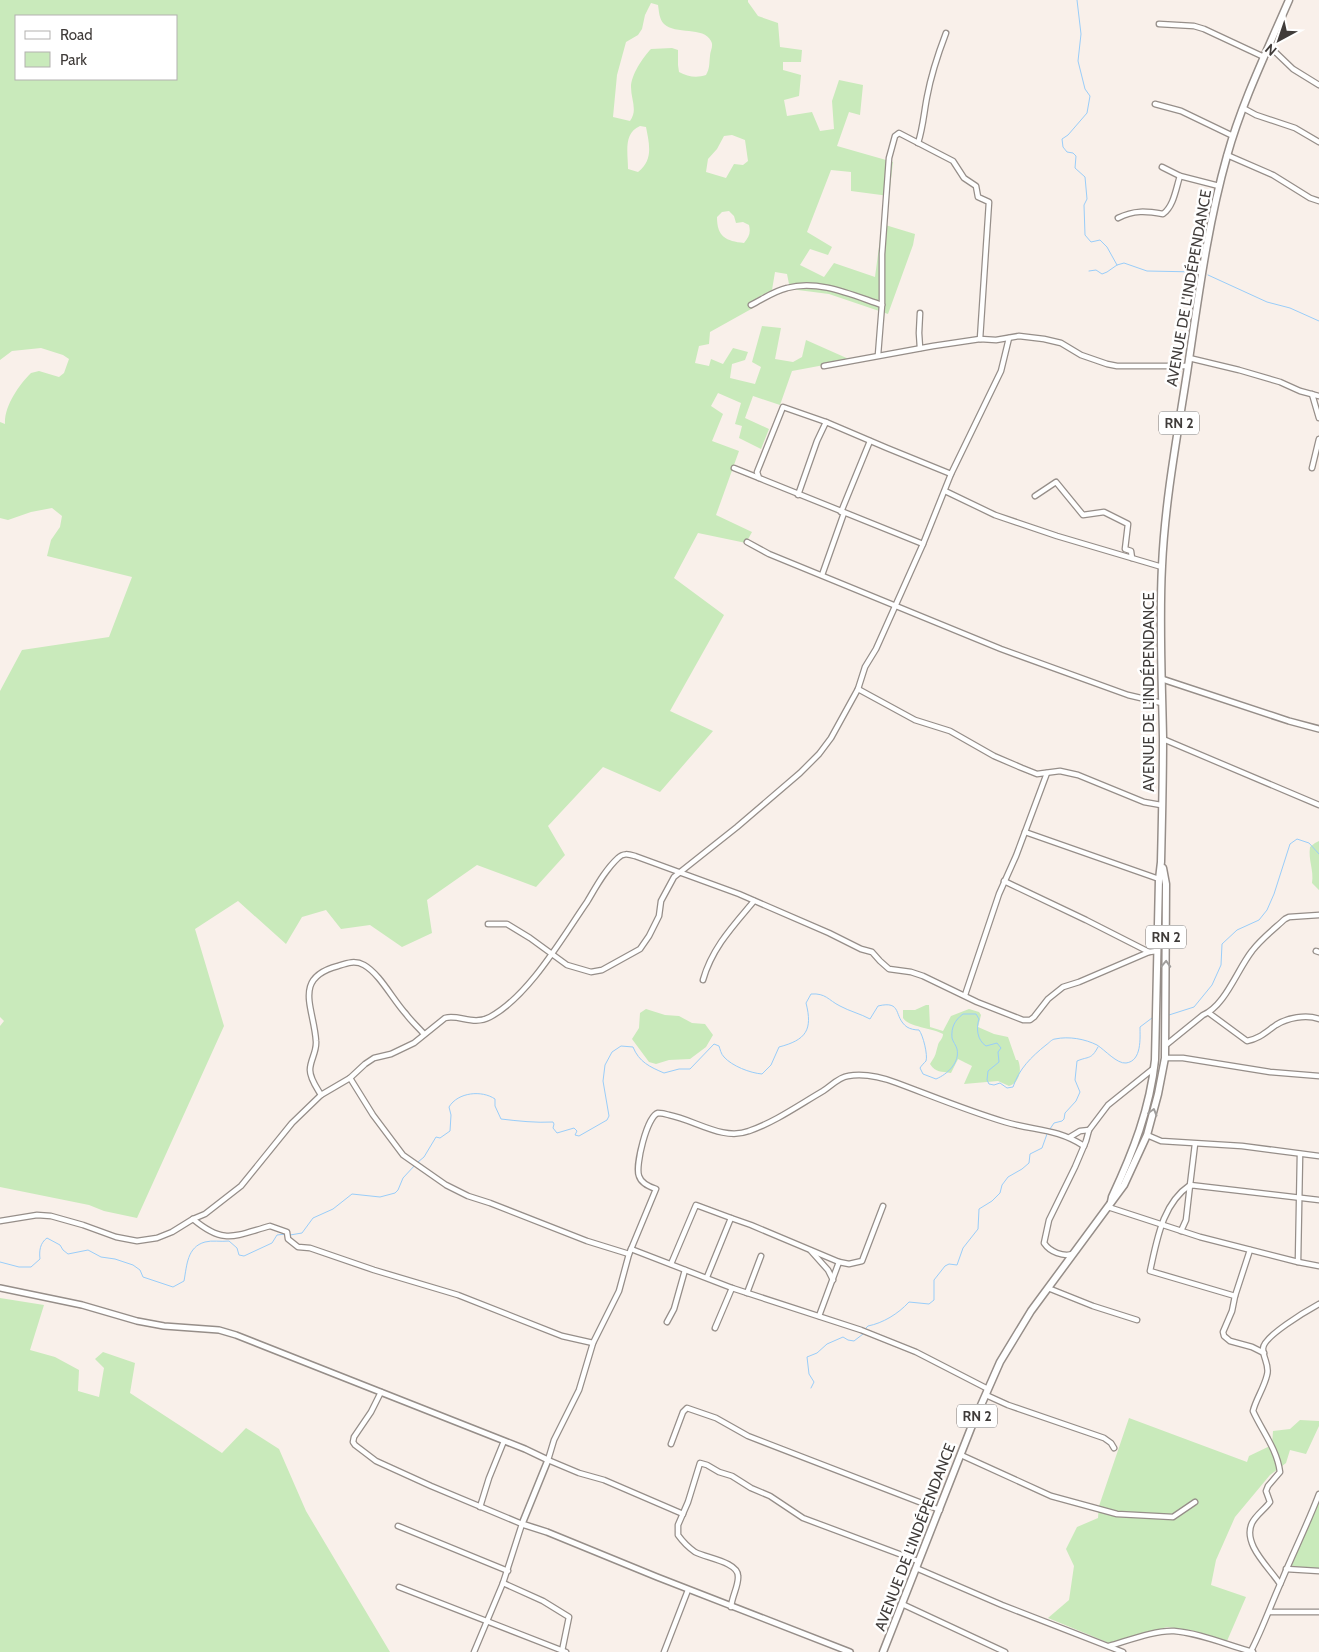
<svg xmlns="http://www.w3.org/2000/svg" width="1319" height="1652" viewBox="0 0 1319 1652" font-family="Cabin,sans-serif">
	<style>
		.green { fill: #c9eabb; fill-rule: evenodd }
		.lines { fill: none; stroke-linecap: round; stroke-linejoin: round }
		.stream { stroke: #99cdf9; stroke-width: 1 }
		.minor-casing { stroke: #968e89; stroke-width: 7 }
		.tertiary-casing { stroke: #968e89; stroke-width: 8 }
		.primary-casing { stroke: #968e89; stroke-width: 9 }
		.minor { stroke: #fff; stroke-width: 4.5 }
		.tertiary { stroke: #fff; stroke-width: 5 }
		.primary { stroke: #fff; stroke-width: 6 }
		.oneway { stroke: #a09e9c }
		.labels { text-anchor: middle; stroke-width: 5; stroke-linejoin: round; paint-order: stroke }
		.shield { fill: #fff; stroke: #797675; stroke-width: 1 }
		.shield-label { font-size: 14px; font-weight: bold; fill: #403c3a }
		.street-label { font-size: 15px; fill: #403c3a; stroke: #fff }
	</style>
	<rect width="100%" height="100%" fill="#f9f0ea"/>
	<g class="green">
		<path d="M 0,0 L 748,0 L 748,2 L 758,16 L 778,23 L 780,47 L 802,50 L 801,62 L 783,62 L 783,70 L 801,75 L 799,96 L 784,100 L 787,116 L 812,112 L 820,131 L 834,129 L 832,101 L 839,80 L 863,85 L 860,115 L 849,112 L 837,146 L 893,162 L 889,196 L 851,191 L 851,172 L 831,170 L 807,232 L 832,247 L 828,255 L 810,249 L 800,265 L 824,277 L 834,263 L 875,277 L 882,224 L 915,234 L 913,245 L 888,314 L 829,294 L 790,289 L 787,274 L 775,272 L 772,290 L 757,298 L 753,308 L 710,332 L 709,344 L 699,346 L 695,363 L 709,366 L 711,359 L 723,364 L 733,348 L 748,352 L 745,360 L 732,364 L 730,378 L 755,384 L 761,367 L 752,362 L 762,326 L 781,328 L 775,359 L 793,362 L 802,357 L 806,340 L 851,360 L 792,371 L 780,405 L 753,396 L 745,418 L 769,429 L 761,449 L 739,438 L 742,426 L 735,424 L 741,403 L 718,393 L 711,406 L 723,414 L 712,441 L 739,451 L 716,515 L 752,532 L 746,543 L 698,533 L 674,578 L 724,615 L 670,711 L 713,731 L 660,792 L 603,767 L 548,826 L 565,855 L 536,887 L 477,865 L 427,900 L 432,933 L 402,947 L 370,925 L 341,929 L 326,910 L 302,917 L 286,944 L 238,901 L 195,929 L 224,1026 L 137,1218 L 104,1211 L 89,1205 L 0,1187 L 0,1026 L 4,1021 L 0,1017 L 0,691 L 22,650 L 109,637 L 132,577 L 47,556 L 51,540 L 60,527 L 62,516 L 52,508 L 31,512 L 8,520 L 0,518 L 0,422 L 5,424 C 4,406 19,385 31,373 L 39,371 L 59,377 L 64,373 L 69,359 L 63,355 L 41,348 L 12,351 L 0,360 ZM 651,3 L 658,5 C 659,11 659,19 664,24 C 675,35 704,26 711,41 C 714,46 710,51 710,56 C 709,64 710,68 706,75 C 697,78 688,77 679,72 L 678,65 L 678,50 L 672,48 L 651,49 C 643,57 631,75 631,87 C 631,100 638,110 630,121 L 613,117 L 617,75 L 626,42 L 638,35 L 642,29 L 645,15 ZM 16,16 L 176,16 L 176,79 L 16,79 ZM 640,126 L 646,127 C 649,143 654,160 638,172 L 628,169 C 628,153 623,133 640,126 ZM 732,135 L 745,140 L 748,161 L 743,165 L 734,164 L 726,178 L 706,172 L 708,159 L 717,149 L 724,136 ZM 729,211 L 734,216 L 736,223 L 743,222 L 749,225 C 751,233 749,237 744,243 C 726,241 717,237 717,217 L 722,212 Z"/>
		<path d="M 1319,841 L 1319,890 L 1312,883 C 1314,870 1308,860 1310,847 L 1315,843 Z"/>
		<path d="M 926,1005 L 929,1005 L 930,1027 L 943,1031 L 951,1016 L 969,1009 L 979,1012 L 981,1015 L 978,1027 L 994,1034 L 1008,1037 L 1016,1060 L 1018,1060 C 1022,1070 1020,1082 1009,1086 L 998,1081 L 964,1084 L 972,1066 L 958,1059 L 951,1073 C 941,1071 936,1073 930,1064 C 936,1055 935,1056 938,1045 C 939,1041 943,1039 943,1034 C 933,1028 908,1027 903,1018 L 903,1010 L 915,1010 Z"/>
		<path d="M 646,1009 L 665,1015 L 679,1016 L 692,1023 L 705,1024 L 713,1035 L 706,1047 L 690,1059 L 669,1060 L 656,1064 L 649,1062 L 632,1039 L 639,1028 L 640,1013 Z"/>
		<path d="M 0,1298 L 44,1305 L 30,1350 L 55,1357 L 79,1370 L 78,1391 L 99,1397 L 104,1368 L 95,1359 L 103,1352 L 135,1363 L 130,1393 L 222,1453 L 246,1428 L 279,1449 L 306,1511 L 390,1652 L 0,1652 Z"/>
		<path d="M 1129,1418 L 1247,1462 L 1249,1456 L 1272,1445 L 1273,1431 L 1290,1429 L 1300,1420 L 1319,1421 L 1319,1426 L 1306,1454 L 1290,1450 L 1286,1463 L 1270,1475 L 1235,1517 L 1216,1560 L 1211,1585 L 1246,1597 L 1227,1641 L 1190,1630 L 1167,1627 L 1109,1643 L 1048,1618 L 1069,1600 L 1074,1566 L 1066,1549 L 1077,1527 L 1098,1518 L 1099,1506 Z"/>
		<path d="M 1319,1498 L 1319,1569 L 1291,1567 Z"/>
	</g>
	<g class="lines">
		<g class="stream">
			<path d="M 1077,0 L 1081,34 L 1078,61 L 1085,89 L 1090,96 L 1087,113 L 1068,135 L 1062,139 L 1063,147 L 1067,152 L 1073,153 L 1076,156 L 1075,168 L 1085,177 L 1087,199 L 1084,205 L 1085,235 L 1091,242 L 1100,240 L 1107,247 L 1117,265"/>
			<path d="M 1089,271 L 1096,270 L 1102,274 L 1107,272 L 1117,265 L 1124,263 L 1147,271 L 1197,272"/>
			<path d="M 1208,275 L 1267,302 L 1290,308 L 1319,321"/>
			<path d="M 1169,1015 L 1194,1007 L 1212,985 L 1221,965 L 1222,944 L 1237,930 L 1259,920 L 1267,910 L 1274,894 L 1290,844 L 1297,839 L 1309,843 L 1319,854"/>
			<path d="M 1050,1129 L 1054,1123 L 1062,1121 L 1064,1119 L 1065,1113 L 1076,1101 L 1080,1092 L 1075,1080 L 1077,1061 C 1089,1056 1091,1060 1098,1047"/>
			<path d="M 418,1162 L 424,1157 L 436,1137 L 440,1138 L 450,1131 L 451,1115 L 449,1107 C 458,1092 482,1090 495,1099 L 495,1106 L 501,1119 C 518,1121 536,1123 553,1122 L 554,1124 L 553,1128 L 557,1133 L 574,1128 L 577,1131 L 575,1135 L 579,1136 L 607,1120 L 609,1116 L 603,1081 L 605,1065 L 612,1052 L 621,1046 L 633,1047 C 639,1062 650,1067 664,1073 L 679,1069 L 690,1069 L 714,1044 L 719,1046 C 720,1049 721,1054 724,1057 C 732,1066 750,1073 762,1074 L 771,1065 L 779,1047 C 806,1040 813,1030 806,1003 L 811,994 C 826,993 828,1000 840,1006 C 849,1011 861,1014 870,1019 L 878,1006 C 903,1000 893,1017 907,1027 C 910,1029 915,1030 919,1030 C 923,1035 928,1055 926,1061 C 925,1062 921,1066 920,1068 L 923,1074 L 936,1079 C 948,1074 960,1062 957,1049 C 956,1045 953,1042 952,1038 C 951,1027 955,1020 963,1014 L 976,1014 L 979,1019 C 976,1028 977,1040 986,1046 L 997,1043 L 1001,1048 L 998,1052 L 999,1062 L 988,1071 L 987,1080 L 989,1084 L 994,1085 L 1000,1083 L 1007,1088 L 1013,1087 C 1019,1069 1031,1057 1046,1045 C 1049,1043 1052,1039 1055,1039 C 1069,1036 1085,1039 1097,1045 C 1105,1050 1117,1064 1126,1063 C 1142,1061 1140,1038 1140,1027 L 1152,1018"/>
			<path d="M 290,1235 L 302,1233 L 313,1218 L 333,1209 L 352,1194 L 380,1197 L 395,1193 L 398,1190 L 403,1178 L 415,1165"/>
			<path d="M 0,1262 L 19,1267 L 31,1267 L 40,1259 C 39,1251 40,1243 47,1238 L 60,1245 L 63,1250 L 68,1254 L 88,1250 L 101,1257 L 115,1259 L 133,1265 L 140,1270 L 143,1277 L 173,1287 L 184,1281 C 187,1265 187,1247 205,1242 C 212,1240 221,1242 229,1241 L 237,1248 L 239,1255 L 244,1256 L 272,1243 L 277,1235 L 286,1234"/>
			<path d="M 865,1329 L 868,1326 C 883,1323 898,1314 909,1302 L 929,1304 L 934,1300 L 934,1280 L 945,1266 L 949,1264 L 957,1265 L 963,1248 L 978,1229 L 979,1209 L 992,1201 L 1000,1193 L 1002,1185 L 1008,1177 L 1022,1169 L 1029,1163 L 1030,1154 L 1042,1148 L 1047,1134"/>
			<path d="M 811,1388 L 814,1382 L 809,1374 L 807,1357 L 817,1353 L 827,1344 L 843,1337 L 848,1340 L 854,1341 L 863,1334"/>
		</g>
		<defs>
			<g id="minor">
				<path d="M 1159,24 L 1194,26 L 1204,29 L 1264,57"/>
				<path d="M 1269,46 L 1293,69 L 1319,85"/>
				<path d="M 1155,104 L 1181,111 L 1233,136"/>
				<path d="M 1243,108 L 1256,115 L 1295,128 L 1319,142"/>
				<path d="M 918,143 C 923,128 924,112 927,97 C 931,75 938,54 946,33"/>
				<path d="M 1227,155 L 1273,175 L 1310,198 L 1319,201"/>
				<path d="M 1162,167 L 1180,176 L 1219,186"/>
				<path d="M 1118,218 C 1134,210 1146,211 1163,214 C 1174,206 1176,188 1180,176"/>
				<path d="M 751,305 C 763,299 774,291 787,288 C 818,279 852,295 882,305"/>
				<path d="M 920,348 L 919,333 L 920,313"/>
				<path d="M 878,355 L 882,305 L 882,254 L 889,158 L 895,136 L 899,133 L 953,161 L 964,178 L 976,186 L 978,197 L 989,202 L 980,339"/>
				<path d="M 1189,358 L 1239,370 L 1280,382 L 1300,391 L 1319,396"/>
				<path d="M 824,366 L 933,346 L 980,339 L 996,340 L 1019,336 L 1044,339 L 1061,343 L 1081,355 L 1107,364 L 1117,366 L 1188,366"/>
				<path d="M 1312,394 L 1319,418"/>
				<path d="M 826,422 L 783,407 L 757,472 L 759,478 L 923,544"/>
				<path d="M 734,468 L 759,478"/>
				<path d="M 1312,468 L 1319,439"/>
				<path d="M 945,491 L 995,515 L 1057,536 L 1162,567"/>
				<path d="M 798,495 L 817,441 L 826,422 L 887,448 L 951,474"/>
				<path d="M 1035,496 L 1056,482 L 1083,515 L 1104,512 L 1128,524 L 1125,549 L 1131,551 L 1132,558"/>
				<path d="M 841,512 L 870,441"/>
				<path d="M 747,542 L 769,554 L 1001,649 L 1128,695 L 1162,703"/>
				<path d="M 822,575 L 844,513"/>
				<path d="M 858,689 L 915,720 L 950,731 L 994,756 L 1022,768 L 1037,774 L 1060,771 L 1078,775 L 1144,802 L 1161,805"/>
				<path d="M 1163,739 L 1319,805"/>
				<path d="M 1025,832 L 1159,879"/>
				<path d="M 1004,881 L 1086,920 L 1149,952 L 1157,951"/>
				<path d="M 488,924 L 507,924 L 530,938 L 567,965 L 591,972 L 602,970 L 640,949 L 649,936 L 659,916 L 661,901 L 674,877 L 737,827 L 800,773 L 819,754 L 831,738 L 858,689 L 865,667 L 876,649 L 923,544 L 951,474 L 1001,371 L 1009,338"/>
				<path d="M 1316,951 L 1319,952"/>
				<path d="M 703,980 C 712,948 733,926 754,901"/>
				<path d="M 965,995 L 999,894 L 1016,856 L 1047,773"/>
				<path d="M 1209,1013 L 1247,1041 C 1259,1039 1266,1032 1276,1025 C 1287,1018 1306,1014 1319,1019"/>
				<path d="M 1166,1045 L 1203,1015 C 1225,1006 1237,970 1252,951 C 1261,939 1274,929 1285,919 L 1289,917 L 1319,915"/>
				<path d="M 1165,1058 L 1183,1058 L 1270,1072 L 1319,1076"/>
				<path d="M 350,1078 L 373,1115 L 403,1155 L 446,1185 L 468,1196 L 490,1203 L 587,1241 L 629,1254"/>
				<path d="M 321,1095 C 317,1088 310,1079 310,1070 C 310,1060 317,1052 316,1041 C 314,1008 292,978 338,966 C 347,963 355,960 364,965 C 380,974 393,1000 406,1014 C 411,1021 418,1027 424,1034"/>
				<path d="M 1147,1135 L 1161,1141 L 1242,1146 L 1319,1156"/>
				<path d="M 1070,1137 L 1080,1131 L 1089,1130"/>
				<path d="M 1195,1144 L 1190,1185 C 1162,1204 1157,1240 1150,1271 L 1235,1296"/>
				<path d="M 1108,1207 L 1200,1237 L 1298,1262 L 1319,1266"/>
				<path d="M 731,1218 L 751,1225 L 839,1262"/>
				<path d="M 193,1219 C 224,1245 234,1236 270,1226 L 287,1232 L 288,1239 L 298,1247 L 310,1248 L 374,1270 L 458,1295 L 562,1336 L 593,1343"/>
				<path d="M 0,1221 L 37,1215 L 51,1216 L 83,1225 L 116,1237 L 137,1241 L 157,1238 L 172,1232 L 193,1219 L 205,1214 L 241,1186 L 292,1123 L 321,1095 L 350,1078 L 365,1064 L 374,1058 L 391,1054 L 414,1043 L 445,1018 C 459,1014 473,1026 490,1017 C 529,996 562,938 587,902 C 596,887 605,870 618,858 C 623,853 628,854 635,856 L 739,894 L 829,933 L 861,949 L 872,952 L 880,961 L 889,969 L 911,972 L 923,976 L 977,1002 L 1023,1020 L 1030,1020 L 1034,1017 L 1048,999 L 1063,987 L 1079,982 L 1149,952"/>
				<path d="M 1181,1231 L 1186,1220 L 1190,1185 L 1319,1200"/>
				<path d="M 631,1249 L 732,1288 L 861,1330 L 916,1352 L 988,1389"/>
				<path d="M 1250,1250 L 1235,1296 L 1232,1311 L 1223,1332 L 1224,1336 L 1230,1341 L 1252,1347 L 1264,1353"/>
				<path d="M 811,1251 L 828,1270 L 833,1280"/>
				<path d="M 1073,1254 C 1063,1257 1050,1252 1044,1243 L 1049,1220 L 1075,1167 L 1086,1141 L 1089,1130 L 1108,1105 L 1154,1068"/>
				<path d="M 1298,1262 L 1300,1154"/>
				<path d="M 671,1264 L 696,1205 L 731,1218 L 707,1277"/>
				<path d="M 1048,1288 L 1093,1306 L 1137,1320"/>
				<path d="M 747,1293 L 761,1256"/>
				<path d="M 819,1316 L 839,1262 L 849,1264 L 862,1261 L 883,1206"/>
				<path d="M 667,1322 L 674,1309 L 685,1270"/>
				<path d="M 715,1328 L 732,1288"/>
				<path d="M 381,1392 L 371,1412 L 354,1437 L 353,1442 L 355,1445 L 376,1461 L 431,1486 L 522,1524 L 503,1583 L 474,1652"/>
				<path d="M 986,1395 L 1008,1405 L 1104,1438 L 1111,1443 L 1114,1448"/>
				<path d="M 671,1444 L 683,1412 L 687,1408 L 716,1418 L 748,1436 L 940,1510"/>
				<path d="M 961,1455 L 1051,1496 L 1117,1514 L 1173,1517 L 1195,1502"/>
				<path d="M 480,1507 L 489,1478 L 504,1441"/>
				<path d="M 683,1514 L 604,1480 L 579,1473 L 548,1460 L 554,1440 L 579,1390 L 593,1343 L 619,1291 L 629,1254 L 656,1189 C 650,1187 641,1183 639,1176 C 635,1166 647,1116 658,1113 C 661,1113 666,1114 669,1115 C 695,1120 723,1141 749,1131 C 775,1122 799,1105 823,1091 C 831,1086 839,1077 848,1076 C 865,1073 881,1077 897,1083 C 932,1096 968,1111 1005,1122 C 1035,1131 1056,1128 1084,1146"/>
				<path d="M 398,1526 L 508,1571"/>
				<path d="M 916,1568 L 1002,1605 L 1123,1652"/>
				<path d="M 1286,1569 L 1319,1571"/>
				<path d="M 503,1583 L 543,1601 L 569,1617 L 562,1651"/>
				<path d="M 1280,1584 C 1269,1567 1242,1544 1252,1523 C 1256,1515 1265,1509 1270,1502 L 1266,1491 L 1268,1486 L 1280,1472 C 1277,1449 1262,1431 1253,1411 C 1256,1399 1264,1388 1267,1375 C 1270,1366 1263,1358 1263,1349 C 1262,1337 1308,1310 1319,1304"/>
				<path d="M 399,1587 L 566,1652"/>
				<path d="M 902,1604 L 1005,1652"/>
				<path d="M 731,1607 C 732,1596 739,1585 738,1576 C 738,1562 706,1558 695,1552 C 688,1547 683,1542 678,1535 L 678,1525 L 688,1502 L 700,1463 L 707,1465 L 719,1472 L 732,1476 L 751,1488 L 770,1496 L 803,1518 L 918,1561"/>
				<path d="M 1270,1612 L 1319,1612"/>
				<path d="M 1109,1646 C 1127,1641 1155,1630 1174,1631 C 1200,1633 1227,1645 1253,1652"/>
				<path d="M 1251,1651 C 1263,1628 1271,1604 1282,1580 C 1294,1551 1308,1523 1319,1494"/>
				<path d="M 664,1652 L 688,1590"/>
			</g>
			<g id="tertiary">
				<path d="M 1162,679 L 1289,721 L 1319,729"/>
				<path d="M 0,1288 L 82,1305 L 137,1321 L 164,1326 L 219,1330 L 236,1335 L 525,1449 L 548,1460 L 522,1524 L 547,1532 L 657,1577 L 850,1652"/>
			</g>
			<g id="primary">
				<path d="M 1111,1202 L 1112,1197 C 1133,1152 1150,1109 1155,1060 L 1159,879 L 1161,862 C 1162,820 1163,779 1163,738 C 1162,680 1159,623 1162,566 C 1165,501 1177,437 1187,373 C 1198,300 1207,227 1227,156 C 1242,102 1267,51 1289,0"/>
				<path d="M 883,1652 L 971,1428 L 1000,1362 L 1031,1311 L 1124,1185 L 1147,1135 L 1158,1094 L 1165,1058 L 1166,884 L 1163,868"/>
			</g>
		</defs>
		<use href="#minor" class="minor-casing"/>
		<use href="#tertiary" class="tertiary-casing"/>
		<use href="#primary" class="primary-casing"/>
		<use href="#minor" class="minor"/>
		<use href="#tertiary" class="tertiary"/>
		<use href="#primary" class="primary"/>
	</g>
	<defs><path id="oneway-chevron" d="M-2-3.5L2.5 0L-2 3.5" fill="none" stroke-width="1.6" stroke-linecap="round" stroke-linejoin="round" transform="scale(1.25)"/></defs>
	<g class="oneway">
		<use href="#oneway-chevron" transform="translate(1166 964) rotate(-88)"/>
		<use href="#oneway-chevron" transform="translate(1153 1112) rotate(-74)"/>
	</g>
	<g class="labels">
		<g class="shield">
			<rect x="1159" y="411.5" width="40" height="23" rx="4"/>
			<rect x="1146" y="925.5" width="40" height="23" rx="4"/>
			<rect x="957" y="1404.5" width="40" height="23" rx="4"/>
		</g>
		<g class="shield-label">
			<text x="1179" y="428">RN 2</text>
			<text x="1166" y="942">RN 2</text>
			<text x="977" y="1421">RN 2</text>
		</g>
		<g class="street-label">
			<text transform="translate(1189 288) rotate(-80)" y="5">AVENUE DE L'INDÉPENDANCE</text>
			<text transform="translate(1149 692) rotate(-90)" y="5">AVENUE DE L'INDÉPENDANCE</text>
			<text transform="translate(915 1537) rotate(-69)" y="5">AVENUE DE L'INDÉPENDANCE</text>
		</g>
	</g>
	<rect x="15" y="15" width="162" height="65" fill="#ffffff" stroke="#b3b1b0"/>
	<rect x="25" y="31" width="25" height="8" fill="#ffffff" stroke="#b3b1b0"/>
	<text x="60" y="40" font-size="15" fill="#403c3a">Road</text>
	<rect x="25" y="52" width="25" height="15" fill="#c9eabb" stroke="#b3b1b0"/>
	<text x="60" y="65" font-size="15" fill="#403c3a">Park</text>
	<g transform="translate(1279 40) rotate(220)" stroke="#ffffff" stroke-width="4" paint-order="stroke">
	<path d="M0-4L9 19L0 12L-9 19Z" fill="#403c3a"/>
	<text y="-8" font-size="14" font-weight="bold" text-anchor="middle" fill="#403c3a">N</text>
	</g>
</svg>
